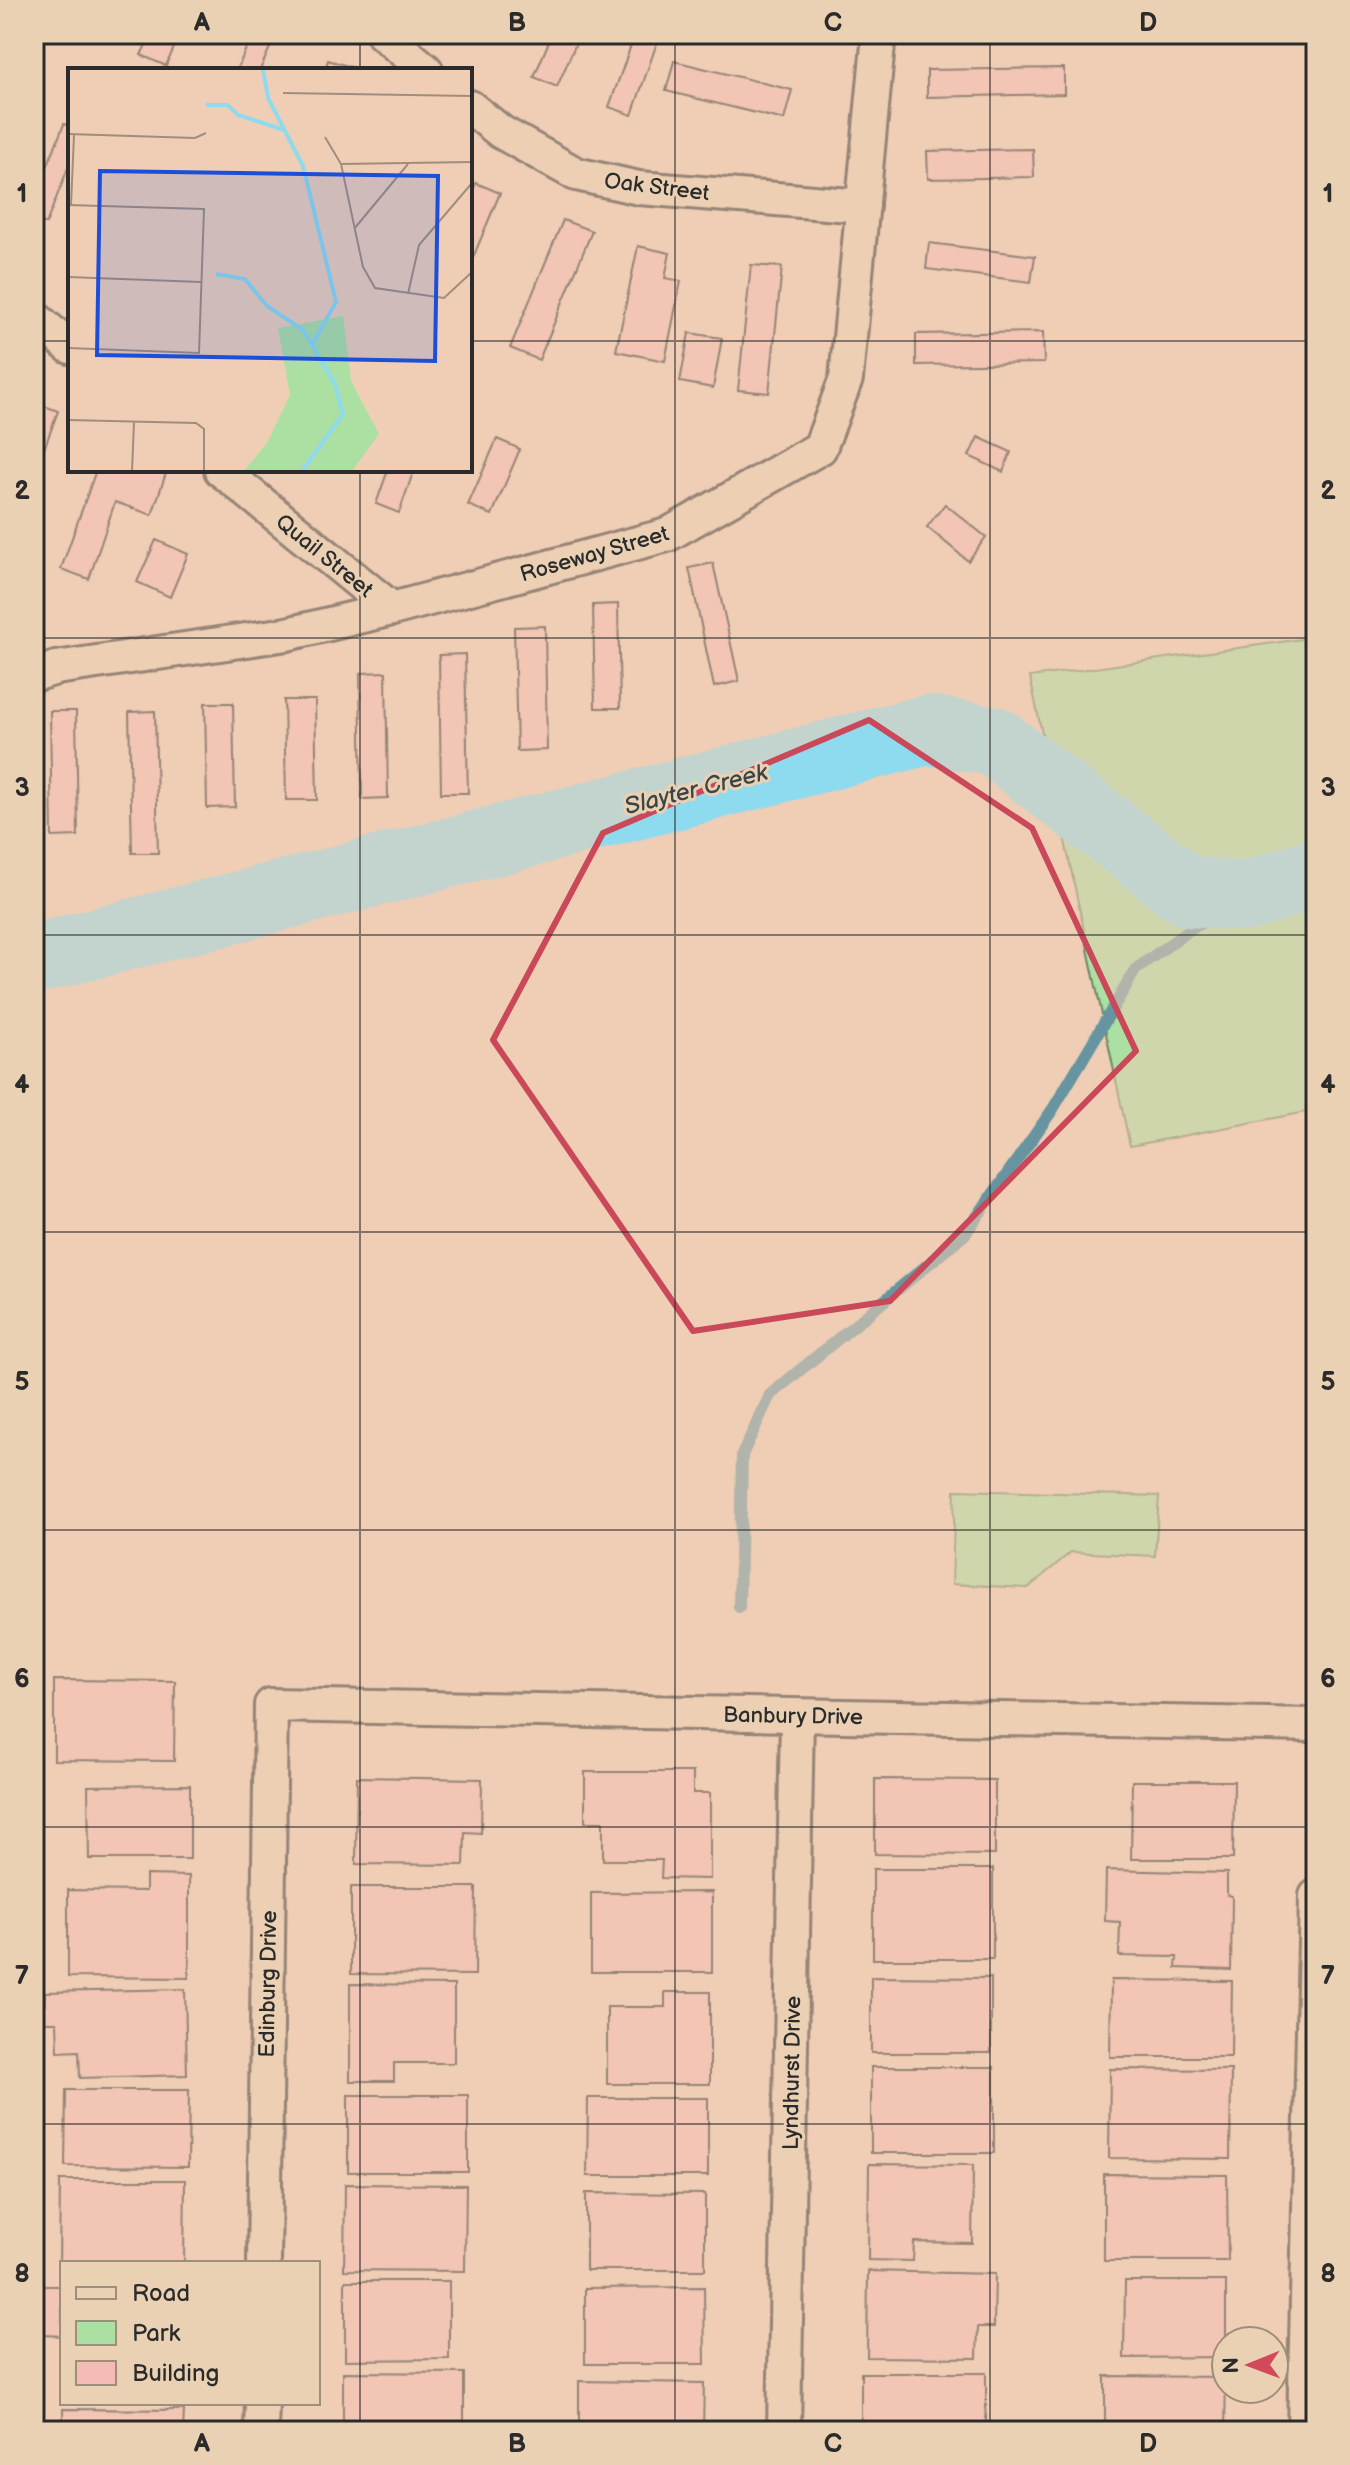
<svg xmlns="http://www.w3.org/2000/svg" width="1350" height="2465" viewBox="0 0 1350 2465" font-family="'Balsamiq Sans',sans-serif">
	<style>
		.green { fill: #ace0a2; stroke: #6c8666; stroke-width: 2 }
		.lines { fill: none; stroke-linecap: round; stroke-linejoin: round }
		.stream { stroke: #6694a0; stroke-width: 12 }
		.river { stroke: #8edaee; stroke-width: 70 }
		.building { fill: #f5bbb5; stroke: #2b2b2b; stroke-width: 2 }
		.street-casing { stroke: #2b2b2b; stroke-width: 38 }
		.street { stroke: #ebd1b3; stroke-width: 32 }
		.marked { fill: none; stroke: #c94859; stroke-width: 6; stroke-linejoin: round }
		.grid { fill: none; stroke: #2b2b2b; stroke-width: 2; stroke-opacity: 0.55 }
		.labels { text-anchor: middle; stroke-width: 6; stroke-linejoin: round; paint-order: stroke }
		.street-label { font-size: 22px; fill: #2b2b2b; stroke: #ebd1b3 }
		.water-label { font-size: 24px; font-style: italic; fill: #3a4548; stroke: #ebd1b3 }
		.inset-river { fill: none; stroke: #8edaee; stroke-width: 4 }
		.inset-road { fill: none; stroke: #a18d7e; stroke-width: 2 }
		.view { fill: #1d4ed8; fill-opacity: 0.15; stroke: #1d4ed8; stroke-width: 4 }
		.inset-edge { fill: none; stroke: #2b2b2b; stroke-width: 4 }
		.neatline { fill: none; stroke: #2b2b2b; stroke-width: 3 }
		.grid-label { font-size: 26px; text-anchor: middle; font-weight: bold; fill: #2b2b2b }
	</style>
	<rect width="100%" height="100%" fill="#efceb5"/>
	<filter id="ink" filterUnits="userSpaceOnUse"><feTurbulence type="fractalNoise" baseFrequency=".0125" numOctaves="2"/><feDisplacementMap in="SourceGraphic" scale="16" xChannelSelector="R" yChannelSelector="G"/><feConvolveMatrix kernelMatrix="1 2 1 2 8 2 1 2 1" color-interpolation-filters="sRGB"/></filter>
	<g filter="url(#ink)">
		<g class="green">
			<path d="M 1316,637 L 1316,1110 L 1130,1146 L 1030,677 Z"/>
			<path d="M 955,1490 L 1159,1496 L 1155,1556 L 1071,1552 L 1028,1588 L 952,1584 Z"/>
		</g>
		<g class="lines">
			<path class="stream" d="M 739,1607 L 742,1455 L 770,1395 L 965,1234 L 1053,1109 L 1136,969 L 1189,930 L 1248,896"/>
			<path class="river" d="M 34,959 L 927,730 L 994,741 L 1189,892 L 1248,896 L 1316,872"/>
		</g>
		<g class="building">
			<path d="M 151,34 L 180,34 L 166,66 L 141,55 Z"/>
			<path d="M 252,34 L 276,34 L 260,70 L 237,70 Z"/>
			<path d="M 552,34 L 580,34 L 557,87 L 534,77 Z"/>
			<path d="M 635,34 L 660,34 L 632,115 L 609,107 Z"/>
			<path d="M 699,34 L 805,34 L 805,38 L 699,37 Z"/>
			<path d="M 328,60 L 355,68 L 354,70 L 325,70 Z"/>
			<path d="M 674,61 L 792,90 L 784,120 L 666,91 Z"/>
			<path d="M 1064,68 L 1064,94 L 927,97 L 927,70 Z"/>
			<path d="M 64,124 L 70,126 L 70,163 L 46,224 L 34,219 L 34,200 Z"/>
			<path d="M 1033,149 L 1034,177 L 928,179 L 927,151 Z"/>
			<path d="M 476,183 L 500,193 L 470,265 L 470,197 Z"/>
			<path d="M 563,220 L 592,231 L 539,360 L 510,348 Z"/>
			<path d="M 929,243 L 1035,256 L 1031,282 L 926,269 Z"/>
			<path d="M 638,246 L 670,253 L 665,278 L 681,281 L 665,361 L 616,351 Z"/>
			<path d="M 751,265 L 782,267 L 769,393 L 738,390 Z"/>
			<path d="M 1043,332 L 1044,363 L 916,365 L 916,334 Z"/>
			<path d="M 689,333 L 722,338 L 713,388 L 680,382 Z"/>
			<path d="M 34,402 L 58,411 L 34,476 Z"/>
			<path d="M 978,437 L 1011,452 L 1003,472 L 969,456 Z"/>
			<path d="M 497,439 L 520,449 L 492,515 L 468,505 Z"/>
			<path d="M 96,470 L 167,470 L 152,515 L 115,502 L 89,579 L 61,569 Z"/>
			<path d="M 388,470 L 414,470 L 399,513 L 376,504 Z"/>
			<path d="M 945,504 L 986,537 L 968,561 L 927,527 Z"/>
			<path d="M 156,540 L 188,554 L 170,597 L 137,582 Z"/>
			<path d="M 713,563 L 739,681 L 714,687 L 689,568 Z"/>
			<path d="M 618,604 L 620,708 L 595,708 L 593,605 Z"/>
			<path d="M 545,626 L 547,750 L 517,751 L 514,627 Z"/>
			<path d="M 465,654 L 468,793 L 441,793 L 439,655 Z"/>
			<path d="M 386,672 L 388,798 L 362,799 L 360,673 Z"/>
			<path d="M 284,700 L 315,700 L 317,800 L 286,800 Z"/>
			<path d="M 205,703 L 233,703 L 235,807 L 207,808 Z"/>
			<path d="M 50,711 L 76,711 L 78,836 L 52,837 Z"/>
			<path d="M 155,711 L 158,853 L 132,853 L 129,712 Z"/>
			<path d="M 54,1680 L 175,1681 L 174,1761 L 54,1760 Z"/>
			<path d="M 585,1772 L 693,1772 L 693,1793 L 710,1793 L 710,1879 L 661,1878 L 662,1860 L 603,1860 L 603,1822 L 585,1822 Z"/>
			<path d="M 357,1777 L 482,1779 L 481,1833 L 465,1832 L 464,1865 L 356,1864 Z"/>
			<path d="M 875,1779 L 995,1780 L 995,1855 L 875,1854 Z"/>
			<path d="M 1132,1781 L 1234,1781 L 1233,1859 L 1131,1859 Z"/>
			<path d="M 190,1785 L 190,1859 L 89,1859 L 88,1786 Z"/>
			<rect x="873" y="1869" width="120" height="90"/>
			<path d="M 1106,1870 L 1227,1873 L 1227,1895 L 1232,1896 L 1231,1970 L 1176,1968 L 1177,1957 L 1119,1956 L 1120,1922 L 1105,1921 Z"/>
			<path d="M 146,1875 L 189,1876 L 189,1978 L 68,1977 L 68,1890 L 146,1891 Z"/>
			<path d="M 351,1887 L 476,1887 L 475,1975 L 351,1974 Z"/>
			<path d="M 712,1892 L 712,1972 L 591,1972 L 591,1893 Z"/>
			<path d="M 871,1977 L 991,1978 L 991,2053 L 871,2053 Z"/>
			<path d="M 1111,1980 L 1232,1981 L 1231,2057 L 1110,2057 Z"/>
			<path d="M 350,1984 L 454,1985 L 454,2063 L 394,2063 L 394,2081 L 350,2081 Z"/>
			<path d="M 185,1989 L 187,2075 L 80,2078 L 79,2051 L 58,2052 L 57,2022 L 45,2022 L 45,1992 Z"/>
			<path d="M 665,1992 L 710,1992 L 710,2084 L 607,2084 L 607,2007 L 665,2007 Z"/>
			<rect x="871" y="2067" width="123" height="86"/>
			<path d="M 1110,2069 L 1231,2070 L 1230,2159 L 1109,2158 Z"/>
			<path d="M 66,2090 L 189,2090 L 188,2167 L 65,2166 Z"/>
			<rect x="348" y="2095" width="120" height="77"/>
			<path d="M 588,2098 L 708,2098 L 708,2176 L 587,2176 Z"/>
			<path d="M 869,2164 L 973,2165 L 972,2243 L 914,2242 L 913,2261 L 868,2260 Z"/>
			<path d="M 1104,2174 L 1227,2175 L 1228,2261 L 1104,2261 Z"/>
			<path d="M 60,2180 L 185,2180 L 184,2263 L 62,2263 L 62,2268 L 59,2268 Z"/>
			<path d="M 345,2184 L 466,2185 L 465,2271 L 344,2270 Z"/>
			<path d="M 586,2193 L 705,2194 L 705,2270 L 586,2270 Z"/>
			<path d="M 868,2271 L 995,2274 L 994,2327 L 978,2327 L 977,2358 L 867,2357 Z"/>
			<path d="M 345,2281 L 449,2281 L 449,2359 L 345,2360 Z"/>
			<path d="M 1125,2281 L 1226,2281 L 1226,2357 L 1124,2358 Z"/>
			<path d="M 41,2286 L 62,2286 L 62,2336 L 41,2335 Z"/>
			<path d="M 704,2287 L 705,2364 L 585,2364 L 585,2288 Z"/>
			<path d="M 343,2372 L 464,2373 L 464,2431 L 343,2431 Z"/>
			<rect x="861" y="2373" width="125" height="58"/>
			<path d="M 1105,2376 L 1226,2377 L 1225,2431 L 1105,2431 Z"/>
			<path d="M 579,2381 L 704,2383 L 703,2431 L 579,2431 Z"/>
			<path d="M 63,2409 L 184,2410 L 183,2431 L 63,2431 Z"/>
		</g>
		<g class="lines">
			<defs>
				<g id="street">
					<path d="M 383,34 L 426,70"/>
					<path d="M 470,107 L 501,132 L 576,174 L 639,188 L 863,206"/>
					<path d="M 34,317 L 70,347"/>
					<path d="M 221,470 L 392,609"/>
					<path d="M 34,675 L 56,668 L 287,634 L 392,609 L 667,535 L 820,448 L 846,379 L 879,34"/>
					<path d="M 264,2263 L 271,1705 L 1316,1725"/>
					<path d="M 261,2431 L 262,2403"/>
					<path d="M 784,2431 L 797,1716"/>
					<path d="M 1304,2431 L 1316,1896"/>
				</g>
			</defs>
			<use href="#street" class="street-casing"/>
			<use href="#street" class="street"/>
		</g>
	</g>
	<path d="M0 0H1350V2465H0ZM 869,720 L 1032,828 L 1136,1051 L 890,1301 L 693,1331 L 493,1040 L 603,833 Z" fill="#efceb5" fill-opacity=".55" fill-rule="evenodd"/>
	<path class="marked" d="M 869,720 L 1032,828 L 1136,1051 L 890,1301 L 693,1331 L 493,1040 L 603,833 Z"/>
	<path class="grid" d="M 360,34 L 360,70M 675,34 L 675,2431M 990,34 L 990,2431M 34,341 L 70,341M 470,341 L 1316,341M 360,470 L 360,2431M 34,638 L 1316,638M 34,935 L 1316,935M 34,1232 L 1316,1232M 34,1530 L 1316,1530M 34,1827 L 1316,1827M 34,2124 L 1316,2124"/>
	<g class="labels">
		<g class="street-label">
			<text transform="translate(657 186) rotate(7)" y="8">Oak Street</text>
			<text transform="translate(594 553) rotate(-16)" y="8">Roseway Street</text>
			<text transform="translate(325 555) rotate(39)" y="8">Quail Street</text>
			<text transform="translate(793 1715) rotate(1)" y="8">Banbury Drive</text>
			<text transform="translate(267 1984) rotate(-89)" y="8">Edinburg Drive</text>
			<text transform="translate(791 2073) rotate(-89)" y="8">Lyndhurst Drive</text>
		</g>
		<g class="water-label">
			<text transform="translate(696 789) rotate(-14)" y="8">Slayter Creek</text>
		</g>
	</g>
	<g transform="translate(68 68)">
		<rect width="404" height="404" fill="#efceb5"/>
		<path d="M 275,248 L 283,313 L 311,366 L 284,403 L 176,403 L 199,375 L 222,327 L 210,260 Z" fill="#ace0a2"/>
		<path class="inset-river" d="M 195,1 L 200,30 L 235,98 L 268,234 L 244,277 L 267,316 L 275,346 L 234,403M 138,37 L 160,37 L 170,47 L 216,62M 148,206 L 177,211 L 199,238 L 235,262 L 244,277"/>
		<path class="inset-road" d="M 215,25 L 404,28M 0,66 L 127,70 L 138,65M 257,69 L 273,96 L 295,199 L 307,220 L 376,230 L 404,204M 273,96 L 404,94M 0,137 L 136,141 L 131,285 L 0,280M 3,137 L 6,67M 286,161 L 340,96M 0,209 L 133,214M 340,226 L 351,177 L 404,115M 0,352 L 128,355 L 136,361 L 136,403M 64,403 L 66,354"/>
		<path class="view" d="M 32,103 L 370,108 L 367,293 L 29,287 Z"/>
		<rect width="404" height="404" class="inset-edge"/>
	</g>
	<rect width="1350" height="2465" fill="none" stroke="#ebd1b3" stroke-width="88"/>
	<rect x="60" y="2261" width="260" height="144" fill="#ebd1b3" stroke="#9e8f7d" stroke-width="2"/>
	<rect x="76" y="2287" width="40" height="12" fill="#ebd1b3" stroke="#9e8f7d" stroke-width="2"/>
	<text x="132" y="2301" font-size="24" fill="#2b2b2b">Road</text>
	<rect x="76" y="2321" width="40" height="24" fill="#ace0a2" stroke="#9e8f7d" stroke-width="2"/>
	<text x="132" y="2341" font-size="24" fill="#2b2b2b">Park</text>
	<rect x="76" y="2361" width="40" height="24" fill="#f5bbb5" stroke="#9e8f7d" stroke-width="2"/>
	<text x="132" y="2381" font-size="24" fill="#2b2b2b">Building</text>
	<g transform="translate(1250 2365) rotate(269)"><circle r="38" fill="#ebd1b3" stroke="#9e8f7d" stroke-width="2"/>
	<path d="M0-6L14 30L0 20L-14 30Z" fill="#d1495b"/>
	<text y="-12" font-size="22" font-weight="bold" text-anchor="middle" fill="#2b2b2b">N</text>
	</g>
	<rect x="44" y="44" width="1262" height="2377" class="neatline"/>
	<g class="grid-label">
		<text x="202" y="31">A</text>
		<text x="517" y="31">B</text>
		<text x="833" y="31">C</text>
		<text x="1148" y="31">D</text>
		<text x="22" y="202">1</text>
		<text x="1328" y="202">1</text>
		<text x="22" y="499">2</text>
		<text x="1328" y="499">2</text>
		<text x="22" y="796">3</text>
		<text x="1328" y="796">3</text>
		<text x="22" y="1093">4</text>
		<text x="1328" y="1093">4</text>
		<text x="22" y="1390">5</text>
		<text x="1328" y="1390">5</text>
		<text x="22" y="1687">6</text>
		<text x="1328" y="1687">6</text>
		<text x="22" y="1984">7</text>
		<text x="1328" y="1984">7</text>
		<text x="22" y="2282">8</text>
		<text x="1328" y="2282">8</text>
		<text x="202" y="2452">A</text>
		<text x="517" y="2452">B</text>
		<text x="833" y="2452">C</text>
		<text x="1148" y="2452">D</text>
	</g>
</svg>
